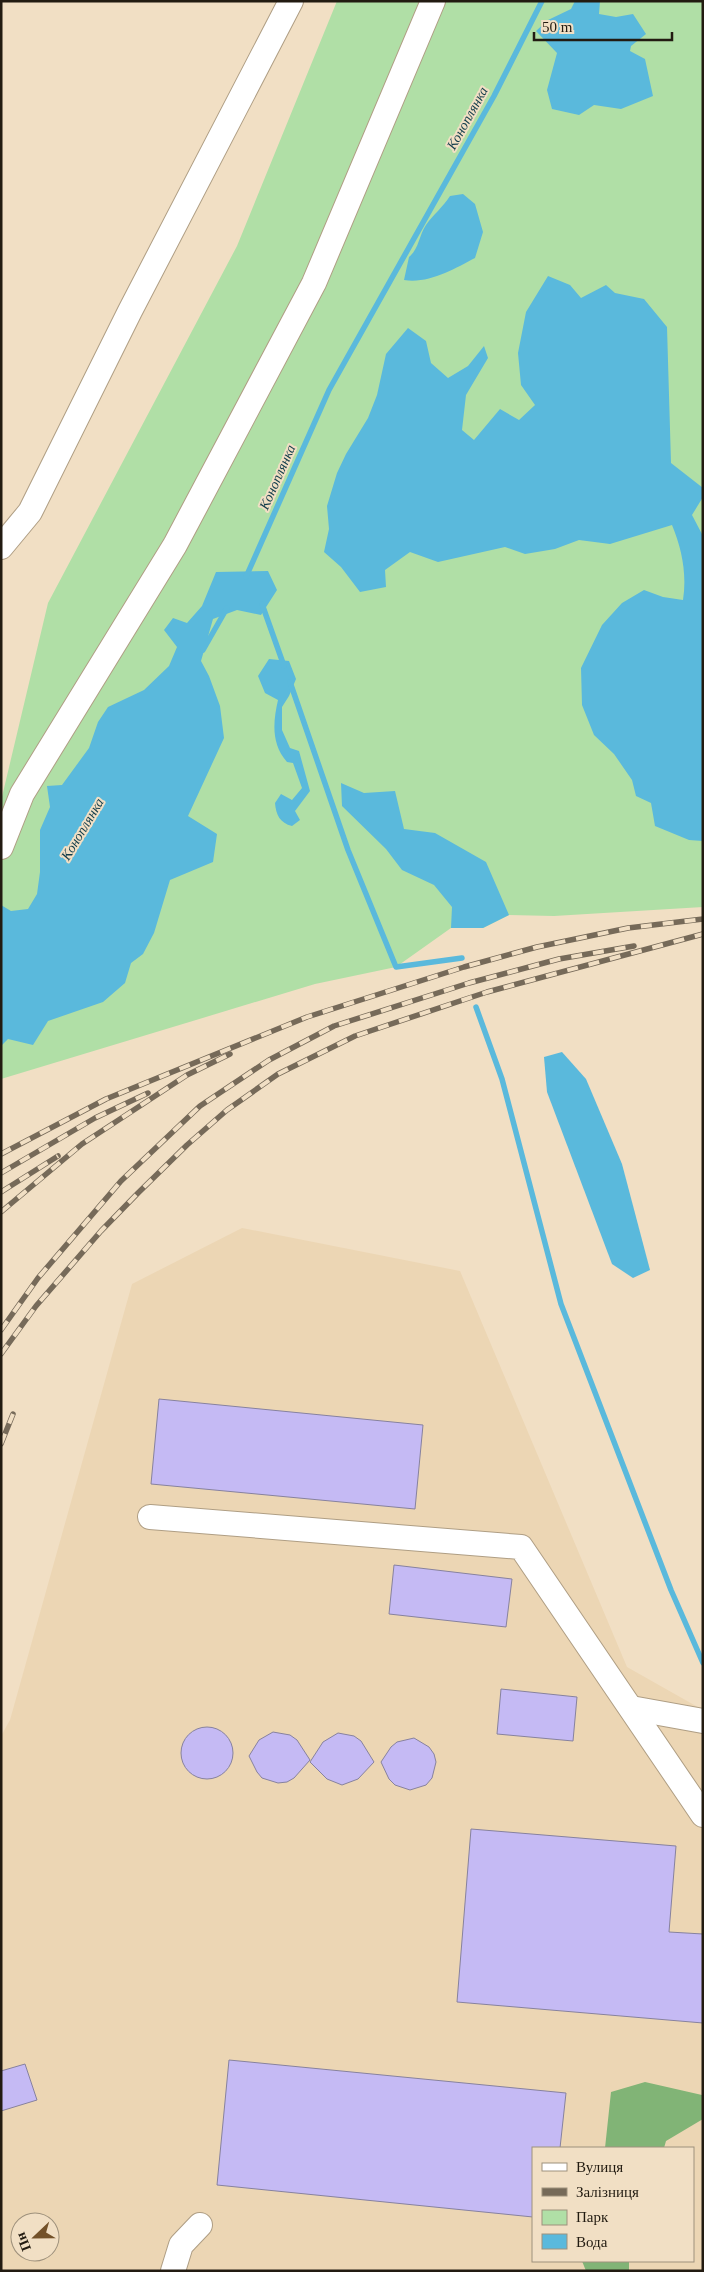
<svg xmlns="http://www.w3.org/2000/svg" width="704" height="2272" viewBox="0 0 704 2272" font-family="'Times New Roman',serif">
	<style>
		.built { fill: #ecd6b4; fill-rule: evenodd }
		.green { fill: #b0dfa6 }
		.forest { fill: #81b476 }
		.water { fill: #5ab9dc }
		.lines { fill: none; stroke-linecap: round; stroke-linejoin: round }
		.stream { stroke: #5ab9dc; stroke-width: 5.5 }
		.building { fill: #c5baf4; stroke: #87829e }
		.minor-casing { stroke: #af9e84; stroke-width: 26 }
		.minor { stroke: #fff; stroke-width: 24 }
		.rail-casing { stroke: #766a59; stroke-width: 5.5 }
		.rail { stroke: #f1dfc4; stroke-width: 4; stroke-dasharray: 11; stroke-linecap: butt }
		.labels { text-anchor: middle; stroke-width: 4; stroke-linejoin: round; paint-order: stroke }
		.water-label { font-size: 14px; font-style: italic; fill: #113c4b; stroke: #f1dfc4 }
	</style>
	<rect width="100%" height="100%" fill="#f1dfc4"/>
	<path class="built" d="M 242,1228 L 460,1271 L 627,1667 L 703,1710 L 703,2271 L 1,2271 L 1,1736 L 10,1720 L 132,1284 ZM 533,2148 L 693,2148 L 693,2261 L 533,2261 ZM 20,2222 L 50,2222 L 50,2252 L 20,2252 Z"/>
	<path class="green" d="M 337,1 L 703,1 L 703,907 L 554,916 L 509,915 L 483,928 L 451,928 L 396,967 L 315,984 L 1,1079 L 1,801 L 48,603 L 237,246 Z"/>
	<g class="forest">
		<path d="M 645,2082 L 702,2095 L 703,2119 L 666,2141 L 664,2148 L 605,2148 L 611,2092 Z"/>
		<path d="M 582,2261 L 629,2261 L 629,2271 L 586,2271 Z"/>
	</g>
	<g class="water">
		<path d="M 575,1 L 600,1 L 599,14 L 616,17 L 633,14 L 646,34 L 631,46 L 630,51 L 645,59 L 653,96 L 621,109 L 594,105 L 579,115 L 552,109 L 547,90 L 557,53 L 536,31 L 548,20 L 571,9 Z"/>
		<path d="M 463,194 L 475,204 L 483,232 L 475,258 C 454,269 429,284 404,280 L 409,257 C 419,249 419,235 426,225 C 433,215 443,207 450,196 Z"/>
		<path d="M 548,276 L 570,285 L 581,298 L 606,285 L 615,293 L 644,299 L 667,327 L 671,463 L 703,488 L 703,497 L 692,515 L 703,536 L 703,841 L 689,840 L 655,826 L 651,803 L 636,796 L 632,780 L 614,754 L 594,735 L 582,705 L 581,668 L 602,625 L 622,603 L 644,590 L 663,597 L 683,600 C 687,574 682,549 672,525 L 610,544 L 579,540 L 555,549 L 525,554 L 505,547 L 438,562 L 410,552 L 385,570 L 386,587 L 360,592 L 341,567 L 324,552 L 329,529 L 327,506 L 337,473 L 346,454 L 368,418 L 377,395 L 386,354 L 408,328 L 426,341 L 431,363 L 448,378 L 468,366 L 484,346 L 488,358 L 466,395 L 462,430 L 474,440 L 500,409 L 519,420 L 535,405 L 521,385 L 518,353 L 526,312 Z"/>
		<path d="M 268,571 L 277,590 L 261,615 L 237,610 L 213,619 L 201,661 L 209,676 L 220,706 L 224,738 L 188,816 L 217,834 L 213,862 L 170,880 L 154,933 L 143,954 L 131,963 L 125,983 L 103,1002 L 48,1021 L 33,1045 L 8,1039 L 1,1046 L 1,905 L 11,911 L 28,909 L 37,894 L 40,872 L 40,830 L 50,807 L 47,786 L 62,785 L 89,748 L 98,722 L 108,707 L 144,690 L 169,666 L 177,647 L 164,630 L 173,618 L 187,623 L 202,606 L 216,572 Z"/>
		<path d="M 269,659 L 289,661 L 296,679 L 289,696 L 282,707 L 282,730 L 290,748 L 299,751 L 310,791 L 295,811 L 300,820 L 292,826 C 280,823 276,815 275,803 L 281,794 L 292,800 L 302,788 L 293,763 L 287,762 C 271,744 273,722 278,700 L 265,693 L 258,676 Z"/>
		<path d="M 341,783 L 364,793 L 395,791 L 404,829 L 435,833 L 486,862 L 509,915 L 483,928 L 451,928 L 452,907 L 434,885 L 402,870 L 386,849 L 342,806 Z"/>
		<path d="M 562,1052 L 586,1079 L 622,1164 L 650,1270 L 633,1278 L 612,1264 L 547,1092 L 544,1057 Z"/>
	</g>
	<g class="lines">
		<g class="stream">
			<path d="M 246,577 L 329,390 L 494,96 L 542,1"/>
			<path d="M 262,604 L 284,666"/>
			<path d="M 203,650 L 227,608"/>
			<path d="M 290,682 L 348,850 L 396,967 L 462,958"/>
			<path d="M 476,1007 L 502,1079 L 561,1304 L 671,1590 L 703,1663"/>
		</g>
	</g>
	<g class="building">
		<path d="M 159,1399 L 423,1425 L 415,1509 L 151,1484 Z"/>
		<path d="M 394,1565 L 512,1579 L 506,1627 L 389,1614 Z"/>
		<path d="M 501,1689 L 577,1697 L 573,1741 L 497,1734 Z"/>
		<circle cx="207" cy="1753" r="26"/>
		<path d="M 273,1732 L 290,1735 L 297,1740 L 310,1760 L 294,1778 L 287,1782 L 278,1783 L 262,1778 L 257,1772 L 249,1756 L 259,1740 Z"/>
		<path d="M 338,1733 L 354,1736 L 361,1741 L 374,1762 L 358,1779 L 342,1785 L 327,1779 L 310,1762 L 323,1742 Z"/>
		<path d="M 414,1738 L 429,1747 L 434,1754 L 436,1762 L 432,1778 L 426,1785 L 410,1790 L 395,1785 L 389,1779 L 381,1762 L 391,1747 L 397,1742 Z"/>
		<path d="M 471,1829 L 676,1846 L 669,1932 L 703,1934 L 703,2023 L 457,2002 Z"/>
		<path d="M 229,2060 L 566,2093 L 560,2148 L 533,2148 L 533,2217 L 217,2185 Z"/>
		<path d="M 25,2064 L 37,2100 L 1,2111 L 1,2071 Z"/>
	</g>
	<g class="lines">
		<defs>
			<g id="minor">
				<path d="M 1,547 L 30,512 L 130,311 L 291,1"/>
				<path d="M 1,847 L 22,794 L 175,545 L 314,283 L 433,1"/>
				<path d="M 150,1517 L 521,1547 L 703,1815"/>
				<path d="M 631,1708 L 703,1721"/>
				<path d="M 173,2271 L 181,2245 L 200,2225"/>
			</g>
		</defs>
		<use href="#minor" class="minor-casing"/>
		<use href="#minor" class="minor"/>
		<defs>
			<g id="rail">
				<path d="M 1,1154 L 106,1099 L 307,1017 L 464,967 L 537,947 L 628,928 L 703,919"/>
				<path d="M 1,1173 L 95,1118 L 148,1093"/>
				<path d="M 1,1192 L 58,1156"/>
				<path d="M 1,1212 L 82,1144 L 187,1075 L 230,1054"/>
				<path d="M 1,1330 L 38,1278 L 121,1181 L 200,1106 L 269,1060 L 334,1026 L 469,983 L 559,959 L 634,946"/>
				<path d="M 1,1354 L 36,1306 L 101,1231 L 138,1193 L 187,1145 L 227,1110 L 278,1074 L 355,1036 L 487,992 L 703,934"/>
				<path d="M 1,1444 L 13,1414"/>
			</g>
		</defs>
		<use href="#rail" class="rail-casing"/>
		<use href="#rail" class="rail"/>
	</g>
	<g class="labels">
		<g class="water-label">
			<text transform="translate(467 118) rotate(-61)" y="5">Коноплянка</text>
			<text transform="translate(277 477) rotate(-66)" y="5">Коноплянка</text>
			<text transform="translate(82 829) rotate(-59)" y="5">Коноплянка</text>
		</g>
	</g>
	<rect width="704" height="2272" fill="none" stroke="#221b11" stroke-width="5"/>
	<rect x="532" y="2147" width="162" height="115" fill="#f1dfc4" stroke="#9e917c"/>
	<rect x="542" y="2163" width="25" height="8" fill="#ffffff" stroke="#9e917c"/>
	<text x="576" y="2172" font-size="15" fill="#221b11">Вулиця</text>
	<rect x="542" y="2188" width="25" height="8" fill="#766a59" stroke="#9e917c"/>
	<text x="576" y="2197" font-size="15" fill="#221b11">Залізниця</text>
	<rect x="542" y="2210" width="25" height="15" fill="#b0dfa6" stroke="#9e917c"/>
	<text x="576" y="2222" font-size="15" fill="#221b11">Парк</text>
	<rect x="542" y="2234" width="25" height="15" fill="#5ab9dc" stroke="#9e917c"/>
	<text x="576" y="2247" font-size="15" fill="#221b11">Вода</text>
	<g transform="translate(35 2237) rotate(248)"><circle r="24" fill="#f1dfc4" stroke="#9e917c"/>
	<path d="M0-4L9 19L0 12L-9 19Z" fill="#735129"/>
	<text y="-8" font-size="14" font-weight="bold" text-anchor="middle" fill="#221b11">Пн</text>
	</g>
	<path d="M534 32v8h138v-8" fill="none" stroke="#221b11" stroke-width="2.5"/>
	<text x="542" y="32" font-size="15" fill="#221b11" stroke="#f1dfc4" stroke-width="4" paint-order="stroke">50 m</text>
</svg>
